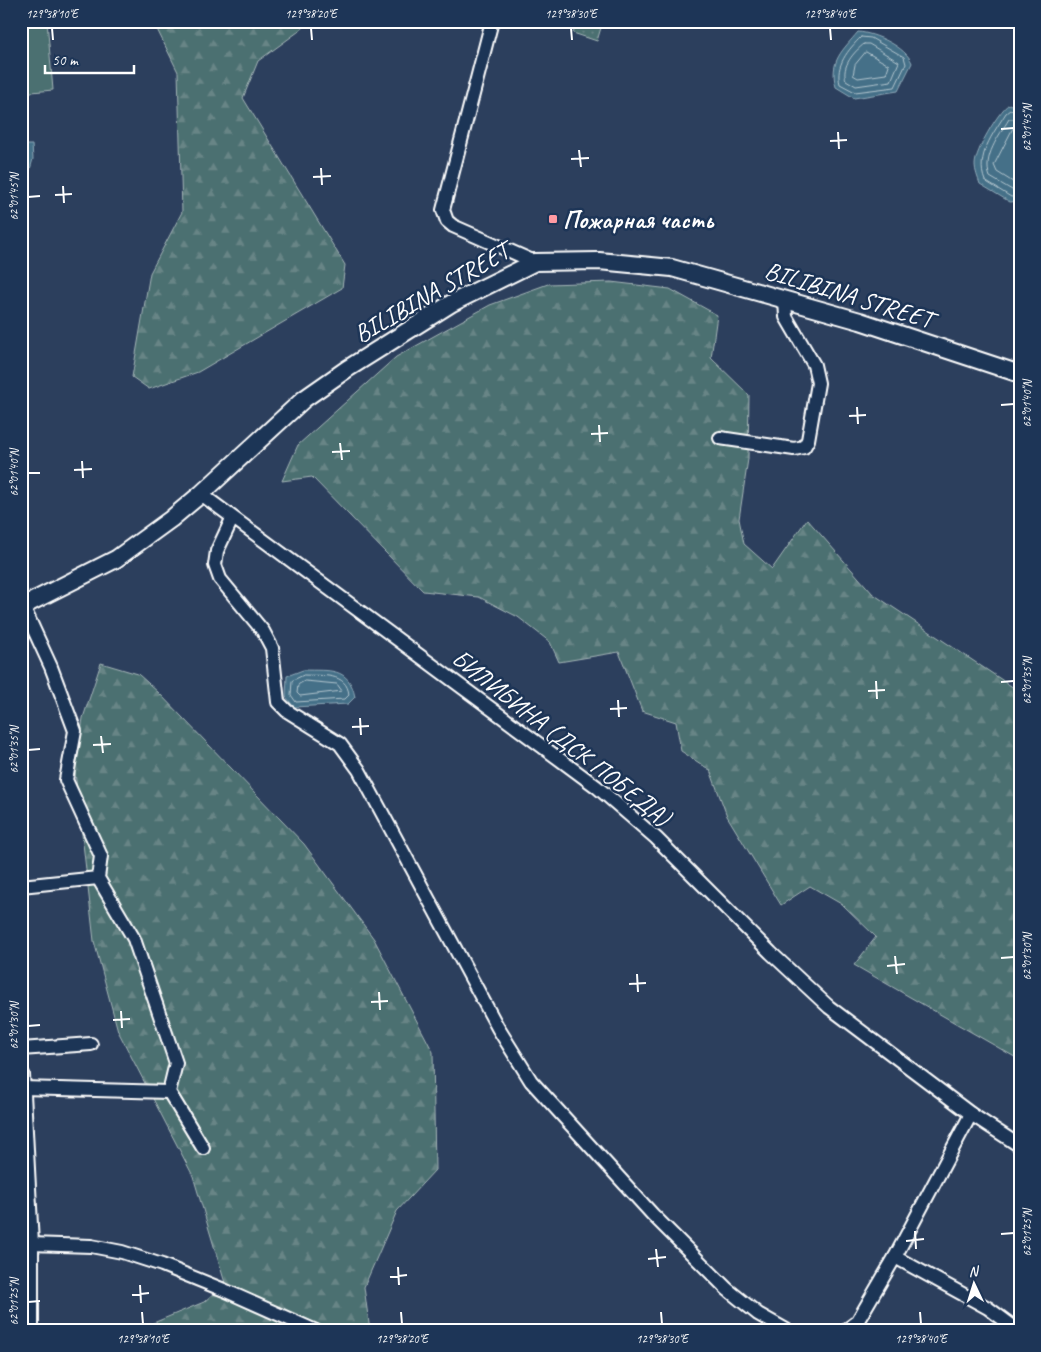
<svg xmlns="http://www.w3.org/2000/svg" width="1041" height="1352" viewBox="0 0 1041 1352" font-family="Caveat,sans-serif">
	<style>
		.grass { fill: url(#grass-dots); stroke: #a6b7b8 }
		.forest { fill: url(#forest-firs); stroke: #a6b7b8 }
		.garden { fill: #4c6f71; stroke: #a6b7b8 }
		.water { fill: #447088; stroke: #8fa9b8 }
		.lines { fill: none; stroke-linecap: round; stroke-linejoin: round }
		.shore { stroke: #b4c6cf; stroke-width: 1 }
		.minor-casing { stroke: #fff; stroke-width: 16 }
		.major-casing { stroke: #fff; stroke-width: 20 }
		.minor { stroke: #1d3557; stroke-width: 12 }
		.major { stroke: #1d3557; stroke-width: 16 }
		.ticks { fill: none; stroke: #fff; stroke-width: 2 }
		.poi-dot { fill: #ff9aa2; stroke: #1d3557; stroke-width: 2 }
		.labels { text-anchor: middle; stroke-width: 5; stroke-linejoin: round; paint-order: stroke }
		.poi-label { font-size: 25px; font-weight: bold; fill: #fff; stroke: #1d3557; text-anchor: start }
		.street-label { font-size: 25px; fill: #fff; stroke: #1d3557 }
		.neatline { fill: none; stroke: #fff; stroke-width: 2 }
		.ticks-label { font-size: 12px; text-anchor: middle; fill: #fff }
	</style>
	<defs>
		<pattern id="grass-dots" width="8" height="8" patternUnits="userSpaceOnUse" patternTransform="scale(1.25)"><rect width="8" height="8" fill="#4c6f71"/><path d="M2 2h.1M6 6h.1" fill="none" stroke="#678586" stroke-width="1.8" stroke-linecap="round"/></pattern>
		<pattern id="forest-firs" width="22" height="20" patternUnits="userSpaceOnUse" patternTransform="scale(1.25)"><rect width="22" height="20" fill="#4c6f71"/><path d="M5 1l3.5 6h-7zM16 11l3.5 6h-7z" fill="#678586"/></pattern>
	</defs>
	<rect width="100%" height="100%" fill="#2c3f5d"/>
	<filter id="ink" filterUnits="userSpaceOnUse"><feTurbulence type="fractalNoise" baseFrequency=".02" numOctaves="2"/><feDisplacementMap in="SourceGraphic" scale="10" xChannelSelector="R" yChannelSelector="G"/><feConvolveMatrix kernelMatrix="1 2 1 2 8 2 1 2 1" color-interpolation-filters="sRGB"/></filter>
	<g filter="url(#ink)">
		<path class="grass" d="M 577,21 L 603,21 L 597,41 L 573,33 Z"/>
		<g class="forest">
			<path d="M 153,21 L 304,21 L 302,29 L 258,61 L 243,98 L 345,265 L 342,288 L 198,372 L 149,389 L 132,377 L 150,273 L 182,212 L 178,72 Z"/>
			<path d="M 611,282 L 670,289 L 717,315 L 711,358 L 749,395 L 748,459 L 739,519 L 744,544 L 772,569 L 807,519 L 873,594 L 1020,692 L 1020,1060 L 854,965 L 876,937 L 843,905 L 810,886 L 781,905 L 727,816 L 710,770 L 681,751 L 676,722 L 642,711 L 619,652 L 559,662 L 550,642 L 518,617 L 479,597 L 423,591 L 312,477 L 282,481 L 298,445 L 396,357 L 490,305 L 548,284 Z"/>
			<path d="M 101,663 L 138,674 L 159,693 L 304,844 L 374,939 L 433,1052 L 435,1170 L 397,1211 L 364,1287 L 370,1331 L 134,1331 L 204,1302 L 225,1283 L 193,1176 L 118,1031 L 94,941 L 75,772 L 83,718 Z"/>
		</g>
		<path class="garden" d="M 21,21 L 47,21 L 53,90 L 21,93 Z"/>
		<g class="water">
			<path d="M 858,32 C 875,33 906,47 912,63 L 898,91 L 854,98 L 836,87 C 829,61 842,51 858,32 Z"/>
			<path d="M 1009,104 L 1020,109 L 1020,201 L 1010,202 L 980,184 C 978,178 975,171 975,165 C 975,151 998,112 1009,104 Z"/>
			<path d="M 26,145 L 32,145 L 33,159 L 27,180 L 21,226 L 21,157 L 26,151 Z"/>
			<path d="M 303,670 C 329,671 349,666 355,697 L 348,704 L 294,707 L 286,697 L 287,676 Z"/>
		</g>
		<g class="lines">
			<g class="shore">
				<path d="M 861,37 L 871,38 L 904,57 L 906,64 L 895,87 L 855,92 L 840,84 C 835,65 848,50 861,37 Z"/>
				<path d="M 864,44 L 869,44 L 899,62 L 891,81 L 856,86 L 846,80 C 841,66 854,52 864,44 Z"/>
				<path d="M 866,52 L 889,65 L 886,74 L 858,78 L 853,75 L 855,65 Z"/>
				<path d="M 1020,113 L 1010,110 L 1006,113 C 993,134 975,156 985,181 L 1011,197 L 1020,196"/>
				<path d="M 1020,119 L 1009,119 C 999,136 982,157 990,177 L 1012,190 L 1020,190"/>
				<path d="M 1020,127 L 1013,128 L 994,165 L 997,172 L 1013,182 L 1020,182"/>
				<path d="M 304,675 C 322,676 347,672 349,695 L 345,699 L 296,702 L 291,695 L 292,681 Z"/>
				<path d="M 305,681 L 337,684 L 342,691 L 300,696 L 297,693 L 298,685 Z"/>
			</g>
			<defs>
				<g id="minor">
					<path d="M 492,21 L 443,210 L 447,221 L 453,226 L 535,262"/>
					<path d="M 720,438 L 794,449 L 804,447 L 808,440 L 818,383 L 814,365 L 786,317 L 785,299"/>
					<path d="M 201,494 L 597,787 L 656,838 L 771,953 L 829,1007 L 971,1114 L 1020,1146"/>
					<path d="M 232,519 L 217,551 L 215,565 L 220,579 L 263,631 L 272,648 L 278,702 L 287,711 L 340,744 L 359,770 L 498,1028 L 531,1081 L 653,1215 L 727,1289 L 758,1314 L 788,1331"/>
					<path d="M 23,606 L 51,667 L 75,731 L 66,780 L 101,856 L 98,878 L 134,939 L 176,1063 L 169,1092 L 203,1148"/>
					<path d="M 21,886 L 98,878"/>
					<path d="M 21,1049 L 91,1044"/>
					<path d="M 22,1088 L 169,1092"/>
					<path d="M 30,1244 L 91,1246 L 122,1252 L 162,1265 L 224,1290 L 316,1331"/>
					<path d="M 895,1257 L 988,1308 L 1019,1331"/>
					<path d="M 845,1331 L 857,1322 L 895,1257 L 971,1114"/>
				</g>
				<g id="major">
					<path d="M 21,607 L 116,559 L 171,519 L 201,494 L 304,399 L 347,369 L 452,303 L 535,262 L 599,261 L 672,268 L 860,321 L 1020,374"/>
					<path d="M 21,1075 L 30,1244 L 30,1331"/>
				</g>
			</defs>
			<use href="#minor" class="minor-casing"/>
			<use href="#major" class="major-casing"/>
			<use href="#minor" class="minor"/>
			<use href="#major" class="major"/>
		</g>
	</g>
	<path class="ticks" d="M 52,28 L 53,40M 311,28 L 312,40M 571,28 L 572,40M 830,28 L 831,40M 1001,129 L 1014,128M 838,132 L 839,149M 830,141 L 847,140M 579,150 L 581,167M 571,159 L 589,158M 321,168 L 322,185M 313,177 L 331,176M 63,186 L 64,203M 55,195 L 72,194M 28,197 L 40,196M 1001,405 L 1014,404M 857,407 L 858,424M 849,416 L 866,415M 599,425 L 600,442M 591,434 L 608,433M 340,443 L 342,460M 332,452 L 350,451M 82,461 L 83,478M 74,470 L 92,469M 28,473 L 40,473M 876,681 L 877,699M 1001,682 L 1014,681M 868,691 L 885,690M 618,700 L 619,717M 610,709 L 627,708M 360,718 L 361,735M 352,727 L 369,726M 101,736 L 103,753M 93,745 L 111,744M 28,750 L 40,749M 895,956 L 897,974M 1001,958 L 1014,957M 887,966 L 905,964M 637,974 L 638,992M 629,984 L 646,983M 379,992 L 380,1010M 371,1002 L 388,1001M 121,1011 L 122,1028M 113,1020 L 130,1019M 28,1026 L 40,1025M 915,1231 L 916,1249M 1001,1234 L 1014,1233M 906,1241 L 924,1239M 656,1249 L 658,1267M 648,1259 L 666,1257M 398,1267 L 399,1285M 390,1277 L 407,1275M 140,1285 L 141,1303M 132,1295 L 149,1293M 28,1302 L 40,1301M 142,1312 L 143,1324M 401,1312 L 402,1324M 661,1312 L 662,1324M 920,1312 L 921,1324"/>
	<rect class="poi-dot" x="548" y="214" width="10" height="10" rx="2.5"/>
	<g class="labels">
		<g class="poi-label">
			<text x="563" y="228">Пожарная часть</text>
		</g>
		<g class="street-label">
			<text transform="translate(431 292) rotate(-30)" y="9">BILIBINA STREET</text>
			<text transform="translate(849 294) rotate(17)" y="9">BILIBINA STREET</text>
			<text transform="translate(562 737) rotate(38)" y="9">БИЛИБИНА (ДСК ПОБЕДА)</text>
		</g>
	</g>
	<rect width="1041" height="1352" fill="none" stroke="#1d3557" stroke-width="55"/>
	<g transform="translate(974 1284) rotate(356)" stroke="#1d3557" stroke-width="4" paint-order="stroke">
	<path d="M0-4L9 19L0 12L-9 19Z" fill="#ffffff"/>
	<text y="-8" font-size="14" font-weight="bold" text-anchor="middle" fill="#ffffff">N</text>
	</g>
	<path d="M45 65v8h89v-8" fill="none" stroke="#ffffff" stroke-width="2.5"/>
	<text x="52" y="65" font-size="15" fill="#ffffff" stroke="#1d3557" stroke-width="4" paint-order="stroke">50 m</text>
	<rect x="28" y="28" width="986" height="1296" class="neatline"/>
	<g class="ticks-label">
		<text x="52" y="18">129°38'10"E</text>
		<text x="311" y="18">129°38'20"E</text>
		<text x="571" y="18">129°38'30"E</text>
		<text x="830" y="18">129°38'40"E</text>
		<text transform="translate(1027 128) rotate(-90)" y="4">62°01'45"N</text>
		<text transform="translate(14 197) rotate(-90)" y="4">62°01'45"N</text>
		<text transform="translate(1027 404) rotate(-90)" y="4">62°01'40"N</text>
		<text transform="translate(14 473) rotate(-90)" y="4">62°01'40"N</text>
		<text transform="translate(1027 681) rotate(-90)" y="4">62°01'35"N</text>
		<text transform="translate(14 750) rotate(-90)" y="4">62°01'35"N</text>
		<text transform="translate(1027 957) rotate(-90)" y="4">62°01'30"N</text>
		<text transform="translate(14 1026) rotate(-90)" y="4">62°01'30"N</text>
		<text transform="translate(1027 1233) rotate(-90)" y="4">62°01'25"N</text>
		<text transform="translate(14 1302) rotate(-90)" y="4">62°01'25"N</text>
		<text x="143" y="1343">129°38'10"E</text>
		<text x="402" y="1343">129°38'20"E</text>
		<text x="662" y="1343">129°38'30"E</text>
		<text x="921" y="1343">129°38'40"E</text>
	</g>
</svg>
